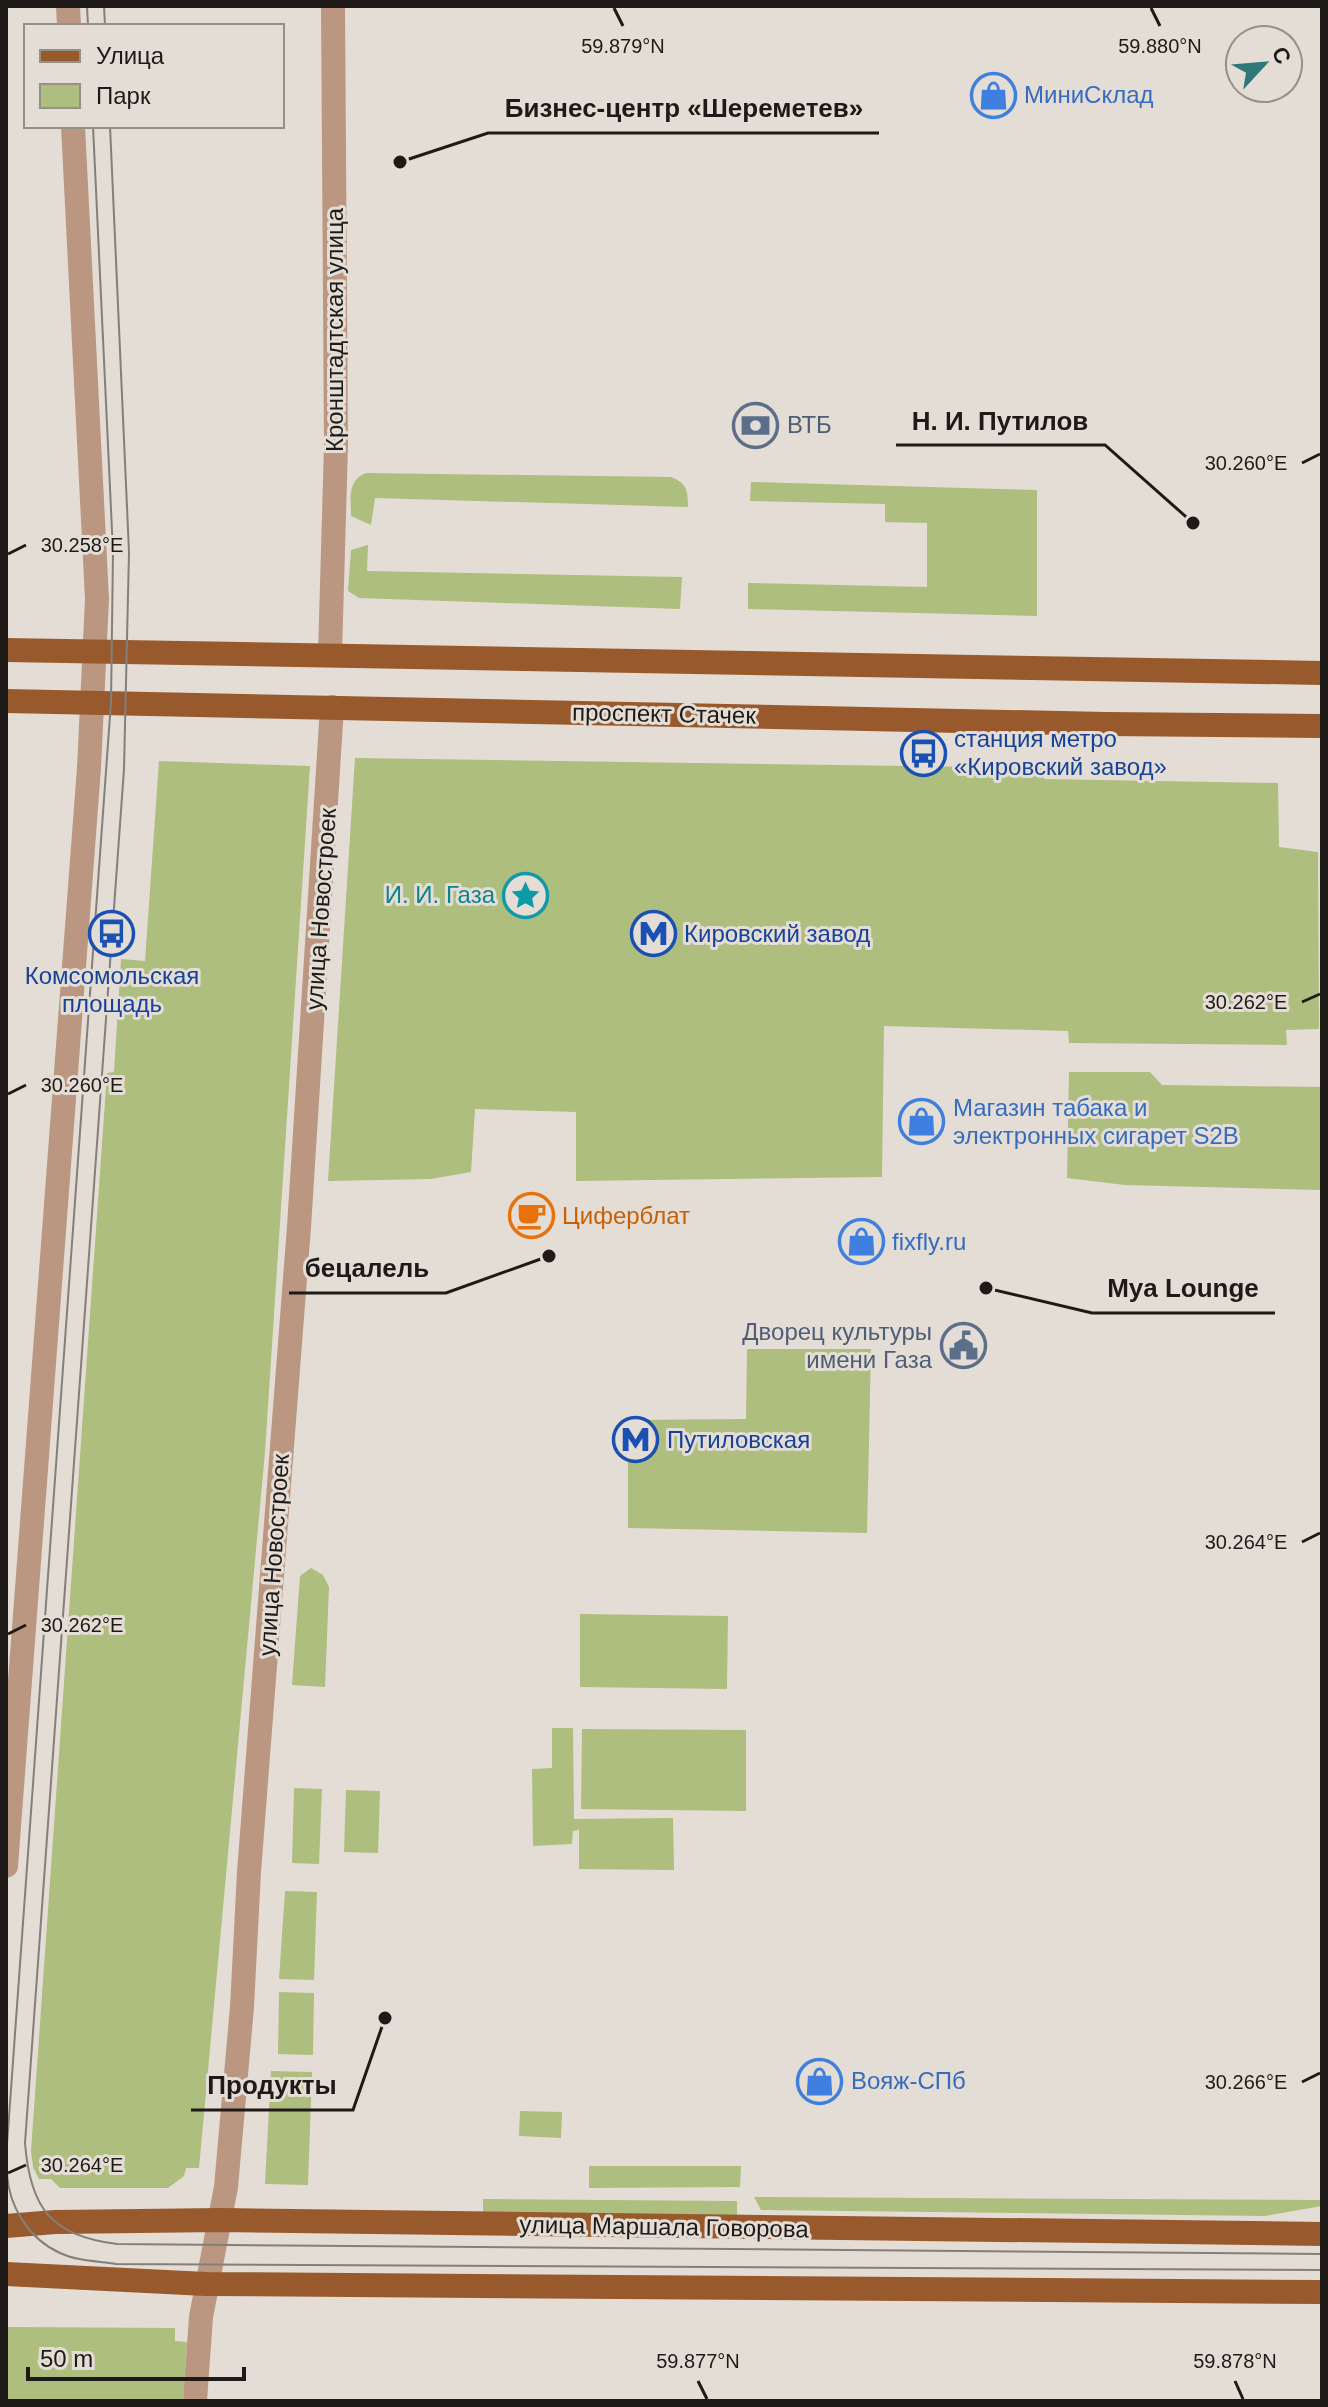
<svg xmlns="http://www.w3.org/2000/svg" width="1328" height="2407" viewBox="0 0 1328 2407" font-family="Helvetica,sans-serif">
	<style>
		.green { fill: #adbe7e }
		.lines { fill: none; stroke-linecap: round; stroke-linejoin: round }
		.minor { stroke: #bb9781; stroke-width: 24 }
		.major { stroke: #985a2d; stroke-width: 24 }
		.tram { stroke: #847f79; stroke-width: 2 }
		.ticks { fill: none; stroke: #1d1a17; stroke-width: 3 }
		.labels { text-anchor: middle; stroke-width: 6; stroke-linejoin: round; paint-order: stroke }
		.shop-label { font-size: 24px; fill: #366cbe; stroke: #e4ddd5; text-anchor: start }
		.street-label { font-size: 24px; fill: #1d1a17; stroke: #e4ddd5 }
		.service-label { font-size: 24px; fill: #4e5e75; stroke: #e4ddd5; text-anchor: start }
		.transit-label { font-size: 24px; fill: #164399; stroke: #e4ddd5; text-anchor: start }
		.culture-label { font-size: 24px; fill: #0d838f; stroke: #e4ddd5; text-anchor: end }
		.food-label { font-size: 24px; fill: #c56008; stroke: #e4ddd5; text-anchor: start }
		.ticks-label { font-size: 20px; text-anchor: middle; fill: #1d1a17; stroke: #e4ddd5; stroke-width: 6; stroke-linejoin: round; paint-order: stroke }
		.leader { fill: none; stroke: #1d1a17; stroke-width: 3 }
		.callout-dot { fill: #1d1a17; stroke: #e4ddd5; stroke-width: 3 }
		.callout-label { font-size: 26px; text-anchor: middle; font-weight: bold; fill: #1d1a17; stroke: #e4ddd5; stroke-width: 6; stroke-linejoin: round; paint-order: stroke }
	</style>
	<rect width="100%" height="100%" fill="#e4ddd5"/>
	<g class="green">
		<path d="M 366,473 L 671,477 C 687,483 688,491 688,507 L 375,498 L 371,525 L 351,516 C 351,498 347,481 366,473 Z"/>
		<path d="M 751,482 L 1037,490 L 1037,616 L 748,609 L 748,583 L 927,587 L 927,523 L 885,522 L 885,504 L 750,501 Z"/>
		<path d="M 368,545 L 367,571 L 682,577 L 680,609 L 359,598 L 348,591 L 351,550 Z"/>
		<path d="M 355,758 L 1044,768 L 1044,779 L 1278,783 L 1279,847 L 1318,852 L 1319,1029 L 1286,1030 L 1287,1045 L 1069,1043 L 1068,1031 L 884,1026 L 882,1177 L 576,1181 L 576,1112 L 475,1109 L 471,1172 L 431,1179 L 328,1181 Z"/>
		<path d="M 159,761 L 310,766 L 265,1452 L 199,2168 L 186,2168 L 184,2176 L 168,2188 L 60,2188 L 51,2179 L 39,2179 L 33,2167 L 31,2151 L 107,1073 L 114,1072 L 121,959 L 145,961 Z"/>
		<path d="M 1069,1072 L 1150,1072 L 1162,1085 L 1322,1087 L 1322,1190 L 1125,1185 L 1067,1178 Z"/>
		<path d="M 747,1349 L 871,1349 L 867,1533 L 628,1528 L 628,1420 L 746,1419 Z"/>
		<path d="M 311,1568 L 323,1575 L 329,1587 L 325,1687 L 292,1685 L 300,1576 Z"/>
		<path d="M 580,1614 L 728,1616 L 727,1689 L 580,1687 Z"/>
		<path d="M 552,1728 L 573,1728 L 574,1819 L 673,1818 L 674,1870 L 579,1869 L 579,1830 L 573,1831 L 572,1844 L 533,1846 L 532,1769 L 552,1768 Z"/>
		<path d="M 582,1729 L 746,1730 L 746,1811 L 581,1809 Z"/>
		<path d="M 294,1788 L 322,1789 L 319,1864 L 292,1863 Z"/>
		<path d="M 346,1790 L 380,1791 L 378,1853 L 344,1852 Z"/>
		<path d="M 285,1891 L 317,1892 L 314,1980 L 279,1979 Z"/>
		<path d="M 279,1992 L 314,1993 L 313,2055 L 278,2054 Z"/>
		<path d="M 271,2071 L 312,2072 L 308,2185 L 265,2184 Z"/>
		<path d="M 520,2111 L 562,2112 L 561,2138 L 519,2136 Z"/>
		<path d="M 589,2166 L 741,2166 L 740,2187 L 589,2188 Z"/>
		<path d="M 754,2197 L 1322,2200 L 1322,2206 L 1265,2216 L 761,2210 Z"/>
		<path d="M 483,2199 L 737,2201 L 737,2216 L 483,2213 Z"/>
		<path d="M 6,2327 L 175,2328 L 175,2341 L 187,2342 L 183,2401 L 6,2401 Z"/>
	</g>
	<g class="lines">
		<g class="minor">
			<path d="M 68,6 L 69,26"/>
			<path d="M 330,654 L 336,445 L 333,6"/>
			<path d="M 6,1866 L 89,768 L 97,599 L 73,126"/>
			<path d="M 195,2401 L 201,2317 L 226,2187 L 242,2007 L 249,1872 L 299,1227 L 332,707"/>
		</g>
		<g class="major">
			<path d="M 6,650 L 1322,673"/>
			<path d="M 6,701 L 1106,724 L 1322,726"/>
			<path d="M 6,2226 L 55,2222 L 221,2220 L 1322,2234"/>
			<path d="M 6,2274 L 206,2284 L 1322,2292"/>
		</g>
		<g class="tram">
			<path d="M 87,6 L 88,26"/>
			<path d="M 104,6 L 105,26"/>
			<path d="M 93,126 L 113,552 L 111,702 L 9,2117 C 8,2136 5,2155 7,2174 C 9,2207 29,2239 60,2253 C 77,2261 97,2261 116,2264 L 1322,2270"/>
			<path d="M 110,126 L 129,552 L 124,769 L 25,2143 C 30,2208 51,2236 117,2244 L 1322,2254"/>
		</g>
	</g>
	<path class="ticks" d="M 614,8 L 623,26M 1151,8 L 1160,26M 1302,463 L 1320,454M 8,554 L 26,545M 1302,1002 L 1320,994M 8,1094 L 26,1085M 1302,1542 L 1320,1533M 8,1634 L 26,1625M 1302,2082 L 1320,2073M 8,2173 L 26,2165M 698,2381 L 707,2399M 1235,2381 L 1243,2399"/>
	<defs>
		<symbol id="shop-ring" viewBox="-11 -11 22 22"><circle r="9.5" fill="#e4ddd5" stroke="#3f7fe0" stroke-width="1.5"/><path d="M-5-2.5h2.3a2.7 3.5 0 0 1 5.4 0H5L5.5 6h-11ZM-1.5-2.5h3a1.5 2.3 0 0 0-3 0Z" fill="#3f7fe0"/></symbol>
		<symbol id="bank-ring" viewBox="-11 -11 22 22"><circle r="9.5" fill="#e4ddd5" stroke="#5c6f8a" stroke-width="1.5"/><path d="M-6-4H6V4H-6ZM0-2.3a2.3 2.3 0 1 0 0 4.6a2.3 2.3 0 1 0 0-4.6Z" fill="#5c6f8a"/></symbol>
		<symbol id="bus-ring" viewBox="-11 -11 22 22"><circle r="9.5" fill="#e4ddd5" stroke="#1a4fb4" stroke-width="1.5"/><path d="M-5-6H5V4H4V6H2V4H-2V6H-4V4H-5ZM-3.5-4V0h7V-4ZM-3.5 1.2v1.5H-2V1.2ZM2 1.2v1.5H3.5V1.2Z" fill="#1a4fb4"/></symbol>
		<symbol id="sight-ring" viewBox="-11 -11 22 22"><circle r="9.5" fill="#e4ddd5" stroke="#0f9aa8" stroke-width="1.5"/><path d="M0-6L1.8-2.2L6-1.7L2.9 1.2L3.7 5.4L0 3.3L-3.7 5.4L-2.9 1.2L-6-1.7L-1.8-2.2Z" fill="#0f9aa8"/></symbol>
		<symbol id="metro-ring" viewBox="-11 -11 22 22"><circle r="9.5" fill="#e4ddd5" stroke="#1a4fb4" stroke-width="1.5"/><path d="M-5.5 5V-5H-3L0 0L3-5H5.5V5H3V-.5L0 4L-3-.5V5Z" fill="#1a4fb4"/></symbol>
		<symbol id="cafe-ring" viewBox="-11 -11 22 22"><circle r="9.5" fill="#e4ddd5" stroke="#e8710a" stroke-width="1.5"/><path d="M-5.5-4.5H6V0H3Q3 3.5 0 3.5H-2.5Q-5.5 3.5-5.5 0ZM3-3.2v2h1.7v-2ZM-6 4.5H4V6H-6Z" fill="#e8710a"/></symbol>
		<symbol id="civic-ring" viewBox="-11 -11 22 22"><circle r="9.5" fill="#e4ddd5" stroke="#5c6f8a" stroke-width="1.5"/><path d="M-.6-6.5H3V-4.5H.6V-3L4-1V1h2V6H-6V1h2V-1L-.6-3ZM-1.2 2.5V6h2.4V2.5Z" fill="#5c6f8a"/></symbol>
	</defs>
	<g fill-rule="evenodd">
		<use href="#shop-ring" x="968" y="70" width="51" height="51"/>
		<use href="#bank-ring" x="730" y="400" width="51" height="51"/>
		<use href="#bus-ring" x="898" y="728" width="51" height="51"/>
		<use href="#sight-ring" x="500" y="870" width="51" height="51"/>
		<use href="#bus-ring" x="86" y="908" width="51" height="51"/>
		<use href="#metro-ring" x="628" y="908" width="51" height="51"/>
		<use href="#shop-ring" x="896" y="1096" width="51" height="51"/>
		<use href="#cafe-ring" x="506" y="1190" width="51" height="51"/>
		<use href="#shop-ring" x="836" y="1216" width="51" height="51"/>
		<use href="#civic-ring" x="938" y="1320" width="51" height="51"/>
		<use href="#metro-ring" x="610" y="1414" width="51" height="51"/>
		<use href="#shop-ring" x="794" y="2056" width="51" height="51"/>
	</g>
	<g class="labels">
		<g class="shop-label">
			<text x="1024" y="103">МиниСклад</text>
			<text x="953" y="1116">Магазин табака и<tspan x="953" dy="28">электронных сигарет S2B</tspan></text>
			<text x="892" y="1250">fixfly.ru</text>
			<text x="851" y="2089">Вояж-СПб</text>
		</g>
		<g class="street-label">
			<text transform="translate(335 330) rotate(-90)" y="8">Кронштадтская улица</text>
			<text transform="translate(664 714) rotate(1)" y="8">проспект Стачек</text>
			<text transform="translate(321 909) rotate(-86)" y="8">улица Новостроек</text>
			<text transform="translate(274 1555) rotate(-86)" y="8">улица Новостроек</text>
			<text transform="translate(664 2227) rotate(1)" y="8">улица Маршала Говорова</text>
		</g>
		<g class="service-label">
			<text x="787" y="433">ВТБ</text>
			<text x="932" y="1340" text-anchor="end">Дворец культуры<tspan x="932" dy="28">имени Газа</tspan></text>
		</g>
		<g class="transit-label">
			<text x="954" y="747">станция метро<tspan x="954" dy="28">«Кировский завод»</tspan></text>
			<text x="684" y="942">Кировский завод</text>
			<text x="112" y="984" text-anchor="middle">Комсомольская<tspan x="112" dy="28">площадь</tspan></text>
			<text x="667" y="1448">Путиловская</text>
		</g>
		<g class="culture-label">
			<text x="495" y="903">И. И. Газа</text>
		</g>
		<g class="food-label">
			<text x="562" y="1224">Циферблат</text>
		</g>
	</g>
	<g class="ticks-label">
		<text x="623" y="53">59.879°N</text>
		<text x="1160" y="53">59.880°N</text>
		<text x="1246" y="470">30.260°E</text>
		<text x="82" y="552">30.258°E</text>
		<text x="1246" y="1009">30.262°E</text>
		<text x="82" y="1092">30.260°E</text>
		<text x="1246" y="1549">30.264°E</text>
		<text x="82" y="1632">30.262°E</text>
		<text x="1246" y="2089">30.266°E</text>
		<text x="82" y="2172">30.264°E</text>
		<text x="698" y="2368">59.877°N</text>
		<text x="1235" y="2368">59.878°N</text>
	</g>
	<path class="leader" d="M400 162L488 133H879M1193 523L1105 445H896M549 1256L446 1293H289M986 1288L1092 1313H1275M385 2018L353 2110H191"/>
	<g class="callout-dot">
		<circle cx="400" cy="162" r="8"/>
		<circle cx="1193" cy="523" r="8"/>
		<circle cx="549" cy="1256" r="8"/>
		<circle cx="986" cy="1288" r="8"/>
		<circle cx="385" cy="2018" r="8"/>
	</g>
	<g class="callout-label">
		<text x="684" y="117">Бизнес-центр «Шереметев»</text>
		<text x="1000" y="430">Н. И. Путилов</text>
		<text x="367" y="1277">бецалель</text>
		<text x="1183" y="1297">Mya Lounge</text>
		<text x="272" y="2094">Продукты</text>
	</g>
	<rect width="1328" height="2407" fill="none" stroke="#1d1a17" stroke-width="16"/>
	<rect x="24" y="24" width="260" height="104" fill="#e4ddd5" stroke="#948f89" stroke-width="2"/>
	<rect x="40" y="50" width="40" height="12" fill="#985a2d" stroke="#948f89" stroke-width="2"/>
	<text x="96" y="64" font-size="24" fill="#1d1a17">Улица</text>
	<rect x="40" y="84" width="40" height="24" fill="#adbe7e" stroke="#948f89" stroke-width="2"/>
	<text x="96" y="104" font-size="24" fill="#1d1a17">Парк</text>
	<g transform="translate(1264 64) rotate(64)"><circle r="38" fill="#e4ddd5" stroke="#948f89" stroke-width="2"/>
	<path d="M0-6L14 30L0 20L-14 30Z" fill="#2e787b"/>
	<text y="-12" font-size="22" font-weight="bold" text-anchor="middle" fill="#1d1a17">С</text>
	</g>
	<path d="M28 2367v12h216v-12" fill="none" stroke="#1d1a17" stroke-width="4"/>
	<text x="40" y="2367" font-size="24" fill="#1d1a17" stroke="#e4ddd5" stroke-width="6" paint-order="stroke">50 m</text>
</svg>
